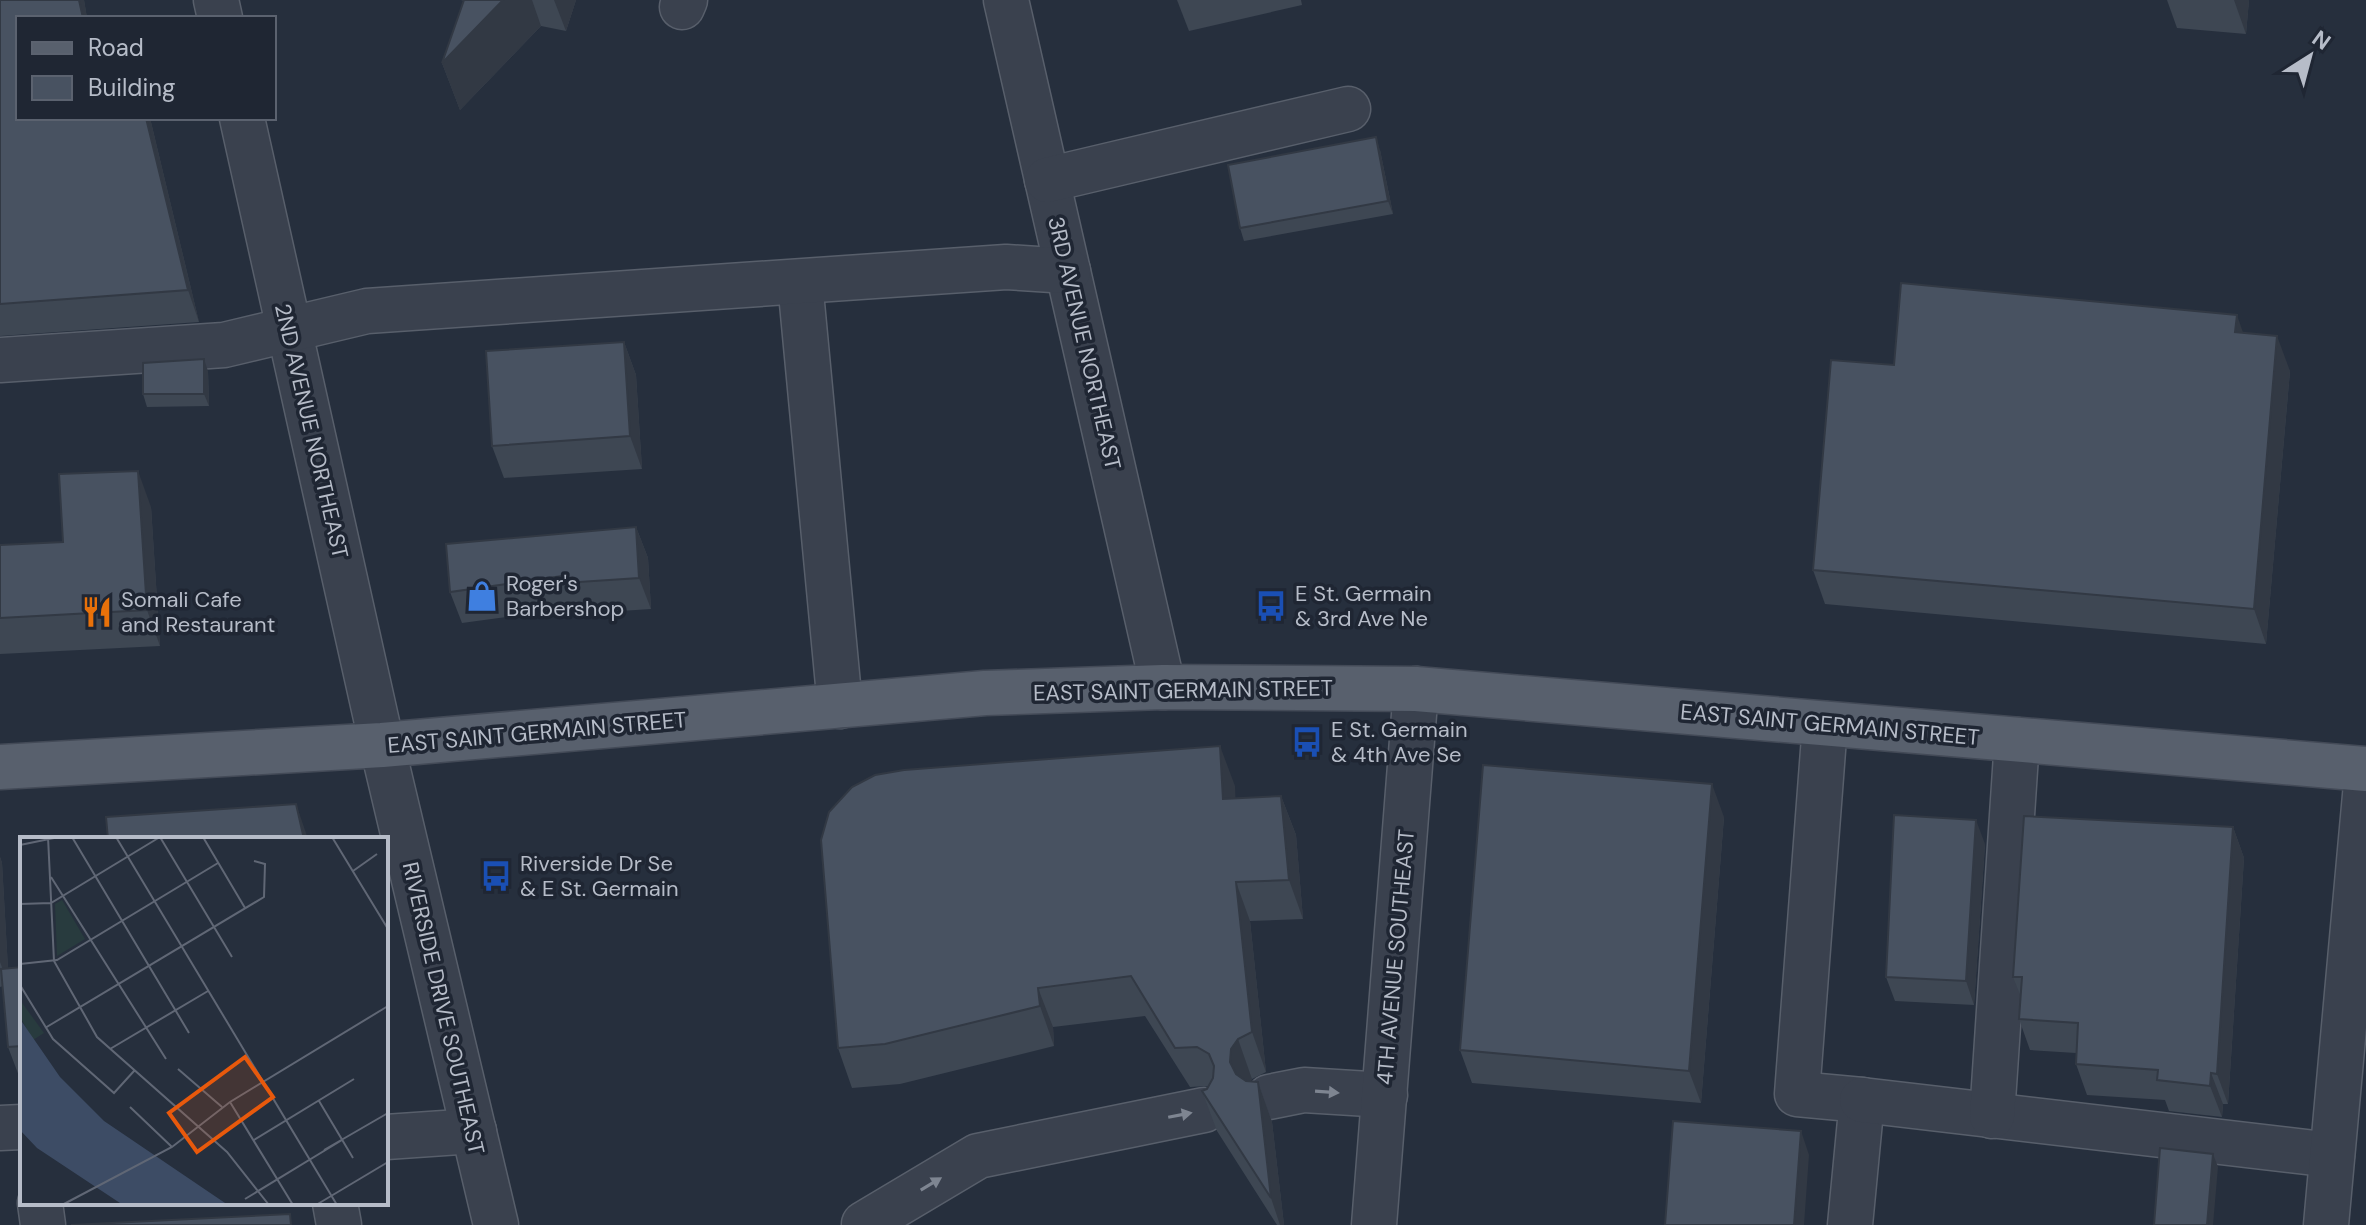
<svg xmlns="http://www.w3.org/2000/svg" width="2366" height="1225" viewBox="0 0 2366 1225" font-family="'DM Sans',sans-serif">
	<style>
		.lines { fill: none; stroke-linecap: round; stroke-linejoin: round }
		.minor-casing { stroke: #585f6b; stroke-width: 47 }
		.major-casing { stroke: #434a57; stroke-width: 47 }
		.minor { stroke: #3a414e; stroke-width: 44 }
		.major { stroke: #58606d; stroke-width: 44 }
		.wall { fill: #3e4753 }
		.shaded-wall { fill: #323944 }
		.building { fill: #485261; stroke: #323944; stroke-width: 2 }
		.oneway { fill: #7e8591 }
		.labels { text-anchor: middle; stroke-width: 7; stroke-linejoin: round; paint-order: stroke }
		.street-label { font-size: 22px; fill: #b6bcc8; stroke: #1f2633 }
		.poi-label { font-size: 22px; fill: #b6bcc8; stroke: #1f2633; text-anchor: start }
		.inset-road { fill: none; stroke: #606775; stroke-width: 2 }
		.view { fill: #e8590c; fill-opacity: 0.15; stroke: #e8590c; stroke-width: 4 }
		.inset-edge { fill: none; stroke: #b6bcc8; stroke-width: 4 }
	</style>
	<rect width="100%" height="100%" fill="#262f3d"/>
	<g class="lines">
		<defs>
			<g id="minor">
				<path d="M 216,0 L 220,18"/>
				<path d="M 1006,0 L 1163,687"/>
				<path d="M 682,7 L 685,0"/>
				<path d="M 242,118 L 382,745 L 496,1225"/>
				<path d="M 1047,180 L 1348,109"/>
				<path d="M 800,282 L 840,706"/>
				<path d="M 0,360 L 224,345 L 367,311 L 1006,267 L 1068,271"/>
				<path d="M 1825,724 L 1797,1094 L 1862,1100 L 1850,1225"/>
				<path d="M 1269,1097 L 1304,1090 L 1385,1095"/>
				<path d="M 1862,1100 L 2332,1155"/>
				<path d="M 1992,1116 L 2017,740"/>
				<path d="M 0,1128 L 22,1127"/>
				<path d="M 386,1137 L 474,1131"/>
				<path d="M 40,1203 L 43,1225"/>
				<path d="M 335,1203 L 339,1225"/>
				<path d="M 864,1224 L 978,1156 L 1204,1110"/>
				<path d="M 1374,1225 L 1416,689"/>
				<path d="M 2326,1225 L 2366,784"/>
			</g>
			<path id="major" d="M 0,767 L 382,745 L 985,693 L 1163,687 L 1416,689 L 2366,769"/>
		</defs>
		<use href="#minor" class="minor-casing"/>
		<use href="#major" class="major-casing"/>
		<use href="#minor" class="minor"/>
		<use href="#major" class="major"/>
	</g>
	<g class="wall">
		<path d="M 0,0 L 84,0 L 87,18 L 18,18 L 150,118 L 199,322 L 0,336 Z"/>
		<path d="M 461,0 L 576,0 L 566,31 L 541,26 L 460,110 L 442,63 L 464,1 Z"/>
		<path d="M 1177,0 L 1301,0 L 1302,5 L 1189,31 Z"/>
		<path d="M 2167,0 L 2249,0 L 2246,34 L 2177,28 Z"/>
		<path d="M 1380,150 L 1393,214 L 1244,241 L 1240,228 Z"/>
		<path d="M 2243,333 L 2290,371 L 2266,644 L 1825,604 L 1813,570 L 1894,365 Z"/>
		<path d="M 624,342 L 636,375 L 642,469 L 504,478 L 492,446 Z"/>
		<path d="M 208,371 L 209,406 L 147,407 L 143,394 Z"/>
		<path d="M 151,507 L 160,646 L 0,654 L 0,545 L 63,542 Z"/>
		<path d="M 636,527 L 648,558 L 651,609 L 575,614 L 573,608 L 462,623 L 450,592 Z"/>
		<path d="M 1235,786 L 1235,798 L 1281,796 L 1296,835 L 1303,919 L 1250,921 L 1266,1072 L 1252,1079 L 1250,1081 L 1258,1082 L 1272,1122 L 1284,1225 L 1277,1225 L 1217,1131 L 1202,1091 L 1208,1086 L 1190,1087 L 1145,1016 L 1053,1027 L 1054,1046 L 900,1084 L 852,1088 L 838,1048 Z"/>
		<path d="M 1724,817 L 1701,1103 L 1472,1083 L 1460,1050 Z"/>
		<path d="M 2233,827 L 2244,858 L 2228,1104 L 2223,1104 L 2222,1117 L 2169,1111 L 2165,1100 L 2087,1095 L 2076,1064 L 2076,1053 L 2030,1050 L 2019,1019 L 2021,997 L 2013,977 Z"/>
		<path d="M 1985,844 L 1974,1005 L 1895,1001 L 1886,977 Z"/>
		<path d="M 0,857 L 2,863 L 8,969 L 22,967 L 22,1084 L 8,1047 L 3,986 L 0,987 Z"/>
	</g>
	<g class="shaded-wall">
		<path d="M 79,0 L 84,0 L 87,18 L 83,18 Z"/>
		<path d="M 503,0 L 532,0 L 541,26 L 460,110 L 442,63 Z"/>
		<path d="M 554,0 L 576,0 L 566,31 Z"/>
		<path d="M 2234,0 L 2249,0 L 2246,34 Z"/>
		<path d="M 146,118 L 150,118 L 199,322 L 188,290 Z"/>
		<path d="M 1376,137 L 1380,150 L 1393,214 L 1388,201 Z"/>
		<path d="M 2237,315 L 2249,350 L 2235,332 Z"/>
		<path d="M 2277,336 L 2290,371 L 2266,644 L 2254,609 Z"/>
		<path d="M 624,342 L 636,375 L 642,469 L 630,436 Z"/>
		<path d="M 204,359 L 208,371 L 209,406 L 204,394 Z"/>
		<path d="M 138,471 L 151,507 L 160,646 L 147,610 Z"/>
		<path d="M 636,527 L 648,558 L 651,609 L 639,578 Z"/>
		<path d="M 1220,746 L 1235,786 L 1237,838 L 1223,799 Z"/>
		<path d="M 1712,784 L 1724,817 L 1701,1103 L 1689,1071 Z"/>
		<path d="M 1281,796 L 1296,835 L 1303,919 L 1289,880 Z"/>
		<path d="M 296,804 L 308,839 L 304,839 Z"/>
		<path d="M 1976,820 L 1985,844 L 1974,1005 L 1966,981 Z"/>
		<path d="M 2233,827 L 2244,858 L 2228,1104 L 2217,1074 Z"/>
		<path d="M 0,857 L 2,863 L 9,986 L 0,962 Z"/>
		<path d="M 1236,882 L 1250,921 L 1266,1072 L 1252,1032 Z"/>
		<path d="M 1038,988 L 1053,1027 L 1054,1046 L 1040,1006 Z"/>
		<path d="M 1238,1039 L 1252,1079 L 1246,1088 L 1244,1101 L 1230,1062 L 1231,1049 Z"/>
		<path d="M 2211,1073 L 2223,1104 L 2222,1117 L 2210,1086 Z"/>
		<path d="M 1258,1082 L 1272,1122 L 1284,1225 L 1280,1225 L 1271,1198 Z"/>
		<path d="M 1801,1131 L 1809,1155 L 1804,1225 L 1794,1225 Z"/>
		<path d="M 2213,1154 L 2218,1167 L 2213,1225 L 2207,1225 Z"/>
	</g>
	<g class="building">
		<path d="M 0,0 L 79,0 L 83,18 L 18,18 L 18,118 L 146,118 L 188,290 L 0,304 Z"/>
		<path d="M 464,0 L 503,0 L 442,63 Z"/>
		<path d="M 1376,137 L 1388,201 L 1240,228 L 1228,165 Z"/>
		<path d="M 1901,283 L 2237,315 L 2235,332 L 2277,336 L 2254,609 L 1813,570 L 1831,360 L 1894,365 Z"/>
		<path d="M 624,342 L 630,436 L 492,446 L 486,351 Z"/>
		<path d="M 204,359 L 204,394 L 143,394 L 143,363 Z"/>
		<path d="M 138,471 L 147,610 L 0,618 L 0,545 L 63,542 L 59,474 Z"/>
		<path d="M 636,527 L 639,578 L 564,583 L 563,576 L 450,592 L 446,544 Z"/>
		<path d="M 1220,746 L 1223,799 L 1281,796 L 1289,880 L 1236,882 L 1252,1032 L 1238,1039 L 1231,1049 L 1230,1062 L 1236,1074 L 1246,1081 L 1258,1082 L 1271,1198 L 1202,1091 L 1207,1089 L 1213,1078 L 1214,1066 L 1209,1054 L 1197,1047 L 1175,1048 L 1131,976 L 1038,988 L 1040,1006 L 885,1044 L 838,1048 L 821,840 L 829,812 L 852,787 L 875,775 L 904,770 Z"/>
		<path d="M 1483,765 L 1712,784 L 1689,1071 L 1460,1050 Z"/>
		<path d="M 296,804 L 304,839 L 108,839 L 106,817 Z"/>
		<path d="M 1894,815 L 1976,820 L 1966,981 L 1886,977 Z"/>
		<path d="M 2024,816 L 2233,827 L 2217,1074 L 2211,1073 L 2210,1086 L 2157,1080 L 2158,1070 L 2076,1064 L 2078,1023 L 2019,1019 L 2022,977 L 2013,977 Z"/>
		<path d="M 22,967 L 22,1046 L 8,1047 L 1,969 Z"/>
		<path d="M 1673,1121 L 1801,1131 L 1794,1225 L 1665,1225 Z"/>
		<path d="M 2160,1148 L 2213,1154 L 2207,1225 L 2154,1225 Z"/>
		<path d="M 290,1214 L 291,1225 L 71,1225 Z"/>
	</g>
	<defs><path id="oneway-solid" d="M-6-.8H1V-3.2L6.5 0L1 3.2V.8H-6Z" transform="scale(2)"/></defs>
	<g class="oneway">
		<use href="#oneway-solid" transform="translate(1327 1092) rotate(4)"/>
		<use href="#oneway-solid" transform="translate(1180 1115) rotate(-11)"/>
		<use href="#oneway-solid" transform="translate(931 1184) rotate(-31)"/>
	</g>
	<defs>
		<symbol id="shop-bare" viewBox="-9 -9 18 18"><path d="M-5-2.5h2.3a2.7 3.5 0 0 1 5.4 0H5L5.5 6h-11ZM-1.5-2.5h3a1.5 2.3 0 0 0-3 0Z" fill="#3f7fe0" stroke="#1f2633" stroke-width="2.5" paint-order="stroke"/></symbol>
		<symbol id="bus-bare" viewBox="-9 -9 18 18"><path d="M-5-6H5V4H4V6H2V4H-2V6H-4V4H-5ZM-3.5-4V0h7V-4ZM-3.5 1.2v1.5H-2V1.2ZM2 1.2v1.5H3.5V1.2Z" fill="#1a4fb4" stroke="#1f2633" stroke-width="2.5" paint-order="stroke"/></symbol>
		<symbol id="restaurant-bare" viewBox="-9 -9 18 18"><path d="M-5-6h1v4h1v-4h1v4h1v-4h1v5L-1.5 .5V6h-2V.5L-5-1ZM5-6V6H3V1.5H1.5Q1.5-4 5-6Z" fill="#e8710a" stroke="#1f2633" stroke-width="2.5" paint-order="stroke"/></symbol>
	</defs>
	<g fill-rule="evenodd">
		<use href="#shop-bare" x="460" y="574" width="44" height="44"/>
		<use href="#bus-bare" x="1249" y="584" width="44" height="44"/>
		<use href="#restaurant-bare" x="75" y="590" width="44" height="44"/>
		<use href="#bus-bare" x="1285" y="720" width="44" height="44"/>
		<use href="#bus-bare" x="474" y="854" width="44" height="44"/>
	</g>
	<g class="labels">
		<g class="street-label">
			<text transform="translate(1085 343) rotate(77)" y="8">3RD AVENUE NORTHEAST</text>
			<text transform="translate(312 431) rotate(77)" y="8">2ND AVENUE NORTHEAST</text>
			<text transform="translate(1183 690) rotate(-1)" y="8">EAST SAINT GERMAIN STREET</text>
			<text transform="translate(1830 724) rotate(5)" y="8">EAST SAINT GERMAIN STREET</text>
			<text transform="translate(537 732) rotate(-5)" y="8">EAST SAINT GERMAIN STREET</text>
			<text transform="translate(1395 957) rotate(-85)" y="8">4TH AVENUE SOUTHEAST</text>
			<text transform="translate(444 1008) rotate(77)" y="8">RIVERSIDE DRIVE SOUTHEAST</text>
		</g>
		<g class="poi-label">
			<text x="506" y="591">Roger's<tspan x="506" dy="25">Barbershop</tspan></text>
			<text x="1295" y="601">E St. Germain<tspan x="1295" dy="25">&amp; 3rd Ave Ne</tspan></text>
			<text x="121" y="607">Somali Cafe<tspan x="121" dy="25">and Restaurant</tspan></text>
			<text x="1331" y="737">E St. Germain<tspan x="1331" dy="25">&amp; 4th Ave Se</tspan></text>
			<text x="520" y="871">Riverside Dr Se<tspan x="520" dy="25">&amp; E St. Germain</tspan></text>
		</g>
	</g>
	<g transform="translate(20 837)">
		<rect width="368" height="368" fill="#262f3d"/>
		<path d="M 42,63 L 65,102 L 37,119 L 35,67 ZM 0,163 L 24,196 L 13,203 L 0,180 Z" fill="#283b3e"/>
		<path d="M 0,182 L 40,240 L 84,284 L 208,368 L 103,368 L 17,311 L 0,293 Z" fill="#3d4c65"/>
		<path class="inset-road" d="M 28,0 L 34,124 L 77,200 L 207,315 L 249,368M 52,0 L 169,196M 96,0 L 317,368M 140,0 L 212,120M 183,0 L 225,71M 312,0 L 368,92M 0,8 L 39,0M 333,34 L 357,17M 31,40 L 146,222M 0,67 L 31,66 L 140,0M 0,127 L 37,123 L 198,26M 0,148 L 33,202 L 94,256 L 114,234M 25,191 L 244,60 L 245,27 L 234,24M 90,212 L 188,154M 158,232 L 202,270M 299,264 L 333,321M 210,265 L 273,368M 110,270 L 152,310M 234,303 L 334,242M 304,313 L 368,276M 225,362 L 322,303M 42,368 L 152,310 L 210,265 L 368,169M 296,368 L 368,325"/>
		<path class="view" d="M 225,220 L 253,260 L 177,315 L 149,276 Z"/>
		<rect width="368" height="368" class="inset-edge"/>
	</g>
	<rect x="16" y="16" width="260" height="104" fill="#1f2633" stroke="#5b626f" stroke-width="2"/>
	<rect x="32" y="42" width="40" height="12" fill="#58606d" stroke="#5b626f" stroke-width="2"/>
	<text x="88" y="56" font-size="24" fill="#b6bcc8">Road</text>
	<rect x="32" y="76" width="40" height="24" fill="#485261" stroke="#5b626f" stroke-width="2"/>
	<text x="88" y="96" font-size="24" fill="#b6bcc8">Building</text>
	<g transform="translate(2310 56) rotate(36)" stroke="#1f2633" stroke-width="6" paint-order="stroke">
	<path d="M0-6L14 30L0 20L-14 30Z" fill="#b6bcc8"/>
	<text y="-12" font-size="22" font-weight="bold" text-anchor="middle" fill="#b6bcc8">N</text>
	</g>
</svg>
